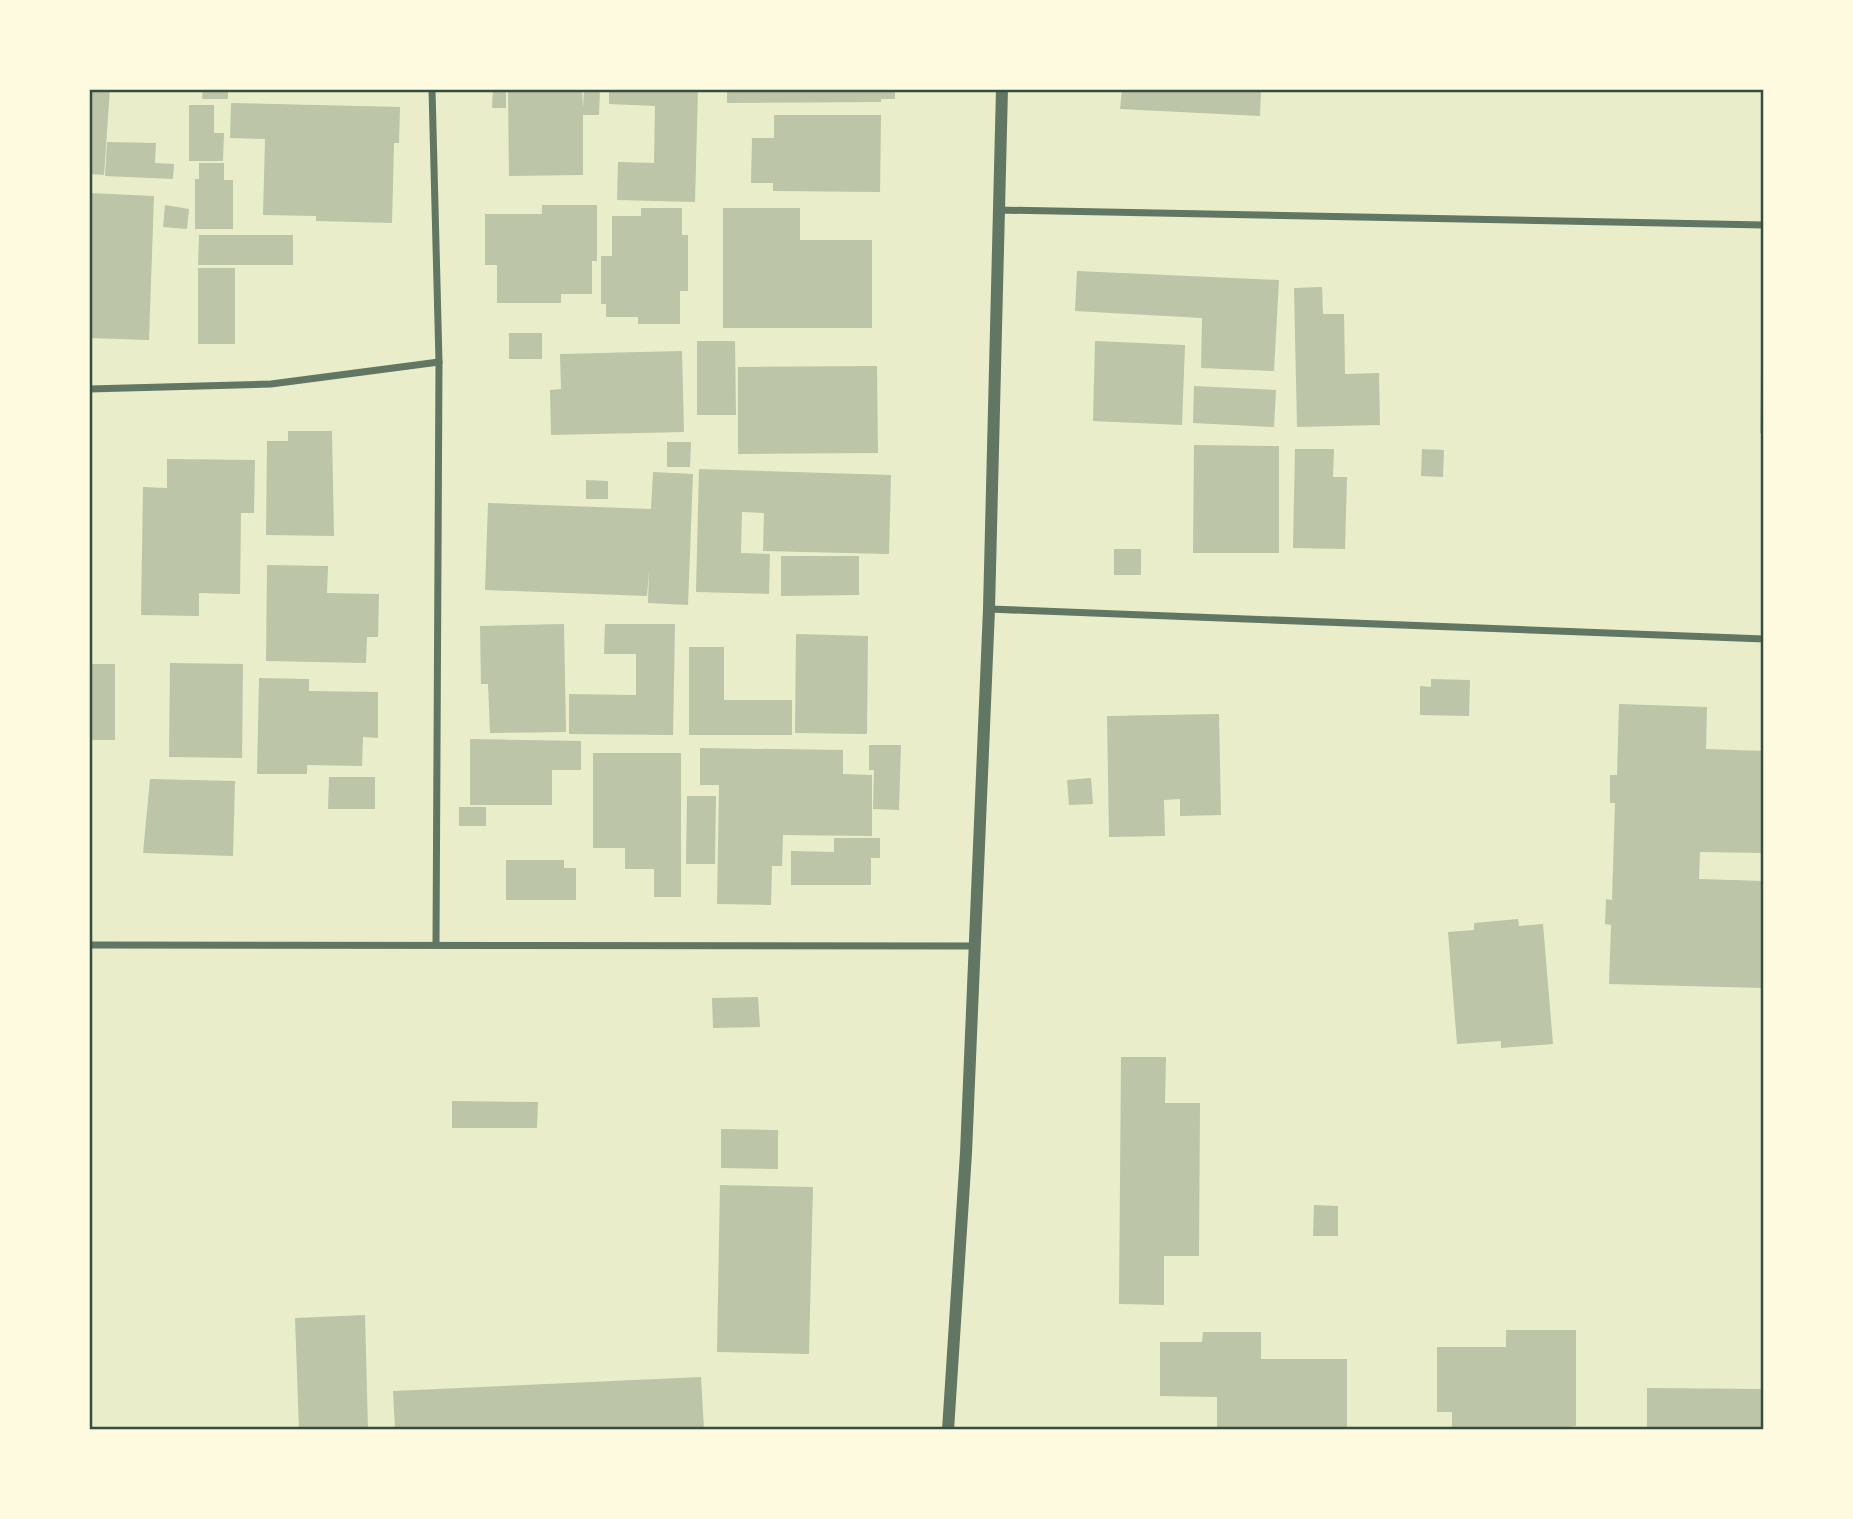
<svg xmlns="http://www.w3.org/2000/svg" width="1853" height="1519" viewBox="0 0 1853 1519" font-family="Helvetica,sans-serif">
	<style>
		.building { fill: #bcc5a7 }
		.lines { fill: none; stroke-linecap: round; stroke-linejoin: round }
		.minor { stroke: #617663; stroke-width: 7 }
		.tertiary { stroke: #617663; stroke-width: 12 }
		.neatline { fill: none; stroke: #344e41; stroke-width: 2.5 }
	</style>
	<rect width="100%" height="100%" fill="#e9edc9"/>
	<g class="building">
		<path d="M 89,89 L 110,89 L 104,175 L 89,174 Z"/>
		<path d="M 203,89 L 228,89 L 228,99 L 202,99 Z"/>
		<path d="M 493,89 L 506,89 L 506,108 L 492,108 Z"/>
		<path d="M 508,89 L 582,89 L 583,108 L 584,89 L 600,89 L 599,115 L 583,115 L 583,175 L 509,176 Z"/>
		<path d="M 609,89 L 698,89 L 695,202 L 617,200 L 618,162 L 654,163 L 655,106 L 609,104 Z"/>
		<path d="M 727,89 L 895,89 L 895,99 L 881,99 L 881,102 L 727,103 Z"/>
		<path d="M 1122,89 L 1261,89 L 1260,116 L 1120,109 Z"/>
		<path d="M 231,103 L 400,107 L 399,143 L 394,143 L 392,223 L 316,221 L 316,216 L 263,215 L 265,139 L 230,138 Z"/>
		<path d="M 189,105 L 214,105 L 214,133 L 224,133 L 223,161 L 189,161 Z"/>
		<path d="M 774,115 L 881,115 L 880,192 L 773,191 L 773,183 L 751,183 L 752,138 L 774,138 Z"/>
		<path d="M 107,142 L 156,143 L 155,163 L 174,164 L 173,179 L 105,176 Z"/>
		<path d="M 199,163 L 224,163 L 224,180 L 233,180 L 233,229 L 195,229 L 195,179 L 199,179 Z"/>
		<path d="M 89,193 L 154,196 L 149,340 L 89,338 Z"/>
		<path d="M 165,205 L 189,209 L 187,229 L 163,227 Z"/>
		<path d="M 542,205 L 597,205 L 597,261 L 592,261 L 592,294 L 561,294 L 561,303 L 497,303 L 497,265 L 485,265 L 485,214 L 542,214 Z"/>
		<path d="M 641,208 L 682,208 L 682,235 L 688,235 L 688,291 L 680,291 L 680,324 L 638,324 L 638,317 L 606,317 L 606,304 L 601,304 L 601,256 L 612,256 L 612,216 L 641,216 Z"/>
		<path d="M 723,208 L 800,208 L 800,240 L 872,240 L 872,328 L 723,328 Z"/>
		<path d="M 199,235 L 293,235 L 293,265 L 198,265 Z"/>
		<rect x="198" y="268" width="37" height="76"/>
		<path d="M 1077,271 L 1279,280 L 1274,371 L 1201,368 L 1202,318 L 1075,311 Z"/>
		<path d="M 1322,287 L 1323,314 L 1344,314 L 1345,374 L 1379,373 L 1380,425 L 1297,427 L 1294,288 Z"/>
		<rect x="509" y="333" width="33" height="26"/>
		<path d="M 697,341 L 735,341 L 736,415 L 697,415 Z"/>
		<path d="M 1095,341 L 1185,345 L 1182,425 L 1093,421 Z"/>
		<path d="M 682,351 L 684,432 L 551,435 L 550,390 L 561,389 L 560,354 Z"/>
		<path d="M 877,366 L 878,453 L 738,454 L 738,367 Z"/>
		<path d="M 1761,368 L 1764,368 L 1764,433 L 1760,433 Z"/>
		<path d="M 1194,386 L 1276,390 L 1274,427 L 1193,423 Z"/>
		<path d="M 288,431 L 332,431 L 334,536 L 266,535 L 267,441 L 288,441 Z"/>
		<path d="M 667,442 L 691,442 L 690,467 L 667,467 Z"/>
		<path d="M 1194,445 L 1279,446 L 1279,553 L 1193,553 Z"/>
		<path d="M 1295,449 L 1334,449 L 1333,477 L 1347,477 L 1345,549 L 1293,548 Z"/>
		<path d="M 1422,449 L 1444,450 L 1443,477 L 1421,476 Z"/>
		<path d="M 167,459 L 255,460 L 254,513 L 241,513 L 240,594 L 199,593 L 199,616 L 141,615 L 143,487 L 167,488 Z"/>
		<path d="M 699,469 L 891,475 L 889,554 L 763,551 L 764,513 L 742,512 L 741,553 L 770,554 L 769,594 L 696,592 Z"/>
		<path d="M 653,472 L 693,474 L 688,605 L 648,603 L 649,570 L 647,596 L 485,590 L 488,503 L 651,509 Z"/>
		<path d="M 586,480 L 608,481 L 608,499 L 586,499 Z"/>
		<rect x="1114" y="549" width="27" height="26"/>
		<path d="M 781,556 L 859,556 L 859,595 L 781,596 Z"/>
		<path d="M 267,565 L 328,566 L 327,593 L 379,594 L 378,637 L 367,637 L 366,663 L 266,661 Z"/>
		<path d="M 564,624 L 566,732 L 490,733 L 488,684 L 481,684 L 480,626 Z"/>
		<path d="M 605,624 L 675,624 L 673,735 L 569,734 L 569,694 L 636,695 L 636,654 L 604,654 Z"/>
		<path d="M 796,634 L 868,636 L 867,734 L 795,733 Z"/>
		<path d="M 689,647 L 724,647 L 724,700 L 792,700 L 792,735 L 689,735 Z"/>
		<path d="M 170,663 L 243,664 L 242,758 L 169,757 Z"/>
		<rect x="89" y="664" width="26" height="76"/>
		<path d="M 259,678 L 309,679 L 309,691 L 378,692 L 378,738 L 363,737 L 362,766 L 307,765 L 307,774 L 257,774 Z"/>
		<path d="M 1431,679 L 1470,680 L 1469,716 L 1420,715 L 1420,686 L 1431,687 Z"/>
		<path d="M 1619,704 L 1707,707 L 1706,749 L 1764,751 L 1764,853 L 1700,852 L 1699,879 L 1764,881 L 1764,988 L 1609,984 L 1611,925 L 1605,924 L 1606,899 L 1612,900 L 1615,803 L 1610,803 L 1610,775 L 1617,775 Z"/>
		<path d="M 1219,714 L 1221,815 L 1180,816 L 1180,799 L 1164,800 L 1165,836 L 1109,837 L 1107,716 Z"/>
		<path d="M 470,739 L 581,741 L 581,770 L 552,770 L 552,805 L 470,805 Z"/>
		<path d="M 869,745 L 901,745 L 899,810 L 873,809 L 874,770 L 869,770 Z"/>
		<path d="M 700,748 L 843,750 L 843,774 L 872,775 L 872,836 L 783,835 L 782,866 L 772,866 L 771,905 L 717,904 L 719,785 L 700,785 Z"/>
		<path d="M 593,753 L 681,753 L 681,897 L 654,897 L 654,869 L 625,869 L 625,848 L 593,848 Z"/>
		<path d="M 329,777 L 375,777 L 375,809 L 328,809 Z"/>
		<path d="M 1091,778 L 1093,804 L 1069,805 L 1067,780 Z"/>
		<path d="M 150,779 L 235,781 L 233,856 L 143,853 Z"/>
		<path d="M 687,796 L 716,796 L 715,864 L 686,864 Z"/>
		<rect x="459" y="807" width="27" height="19"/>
		<path d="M 834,838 L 880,838 L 880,858 L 871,858 L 871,885 L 791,885 L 791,851 L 834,852 Z"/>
		<path d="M 506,860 L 564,860 L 564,868 L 576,868 L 576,900 L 506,900 Z"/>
		<path d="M 1518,919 L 1519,926 L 1543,924 L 1553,1044 L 1501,1048 L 1501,1041 L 1457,1044 L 1448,932 L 1474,930 L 1474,923 Z"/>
		<path d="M 758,997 L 760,1027 L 713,1028 L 712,998 Z"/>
		<path d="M 1121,1057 L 1166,1057 L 1165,1103 L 1200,1103 L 1199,1256 L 1164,1256 L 1164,1305 L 1119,1304 Z"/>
		<path d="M 452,1101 L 538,1102 L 537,1128 L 452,1128 Z"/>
		<path d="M 721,1129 L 778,1130 L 778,1169 L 721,1168 Z"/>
		<path d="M 720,1185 L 813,1187 L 809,1354 L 717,1352 Z"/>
		<path d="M 1314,1205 L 1338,1206 L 1338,1236 L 1313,1236 Z"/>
		<path d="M 365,1315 L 368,1430 L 299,1430 L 295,1318 Z"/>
		<path d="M 1506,1330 L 1576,1330 L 1576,1426 L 1540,1430 L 1452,1430 L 1452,1412 L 1437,1412 L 1437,1347 L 1506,1347 Z"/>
		<path d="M 1203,1332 L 1261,1332 L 1261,1359 L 1347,1359 L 1347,1430 L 1217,1430 L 1217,1397 L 1160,1396 L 1160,1342 L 1202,1342 Z"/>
		<path d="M 701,1377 L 704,1430 L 395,1430 L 393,1391 Z"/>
		<path d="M 1647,1388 L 1764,1389 L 1764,1430 L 1647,1430 Z"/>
	</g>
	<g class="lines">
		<g class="minor">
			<path d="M 432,89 L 439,362 L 436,943"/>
			<path d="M 998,210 L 1764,225"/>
			<path d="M 89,389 L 271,384 L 439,362"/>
			<path d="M 989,609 L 1764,639"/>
			<path d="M 89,945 L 973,946"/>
		</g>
		<path class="tertiary" d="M 948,1430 L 966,1153 L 989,609 L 1002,89"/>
	</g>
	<rect width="1853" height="1519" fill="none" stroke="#fefae0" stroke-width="182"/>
	<rect x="91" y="91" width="1671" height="1337" class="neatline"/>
</svg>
